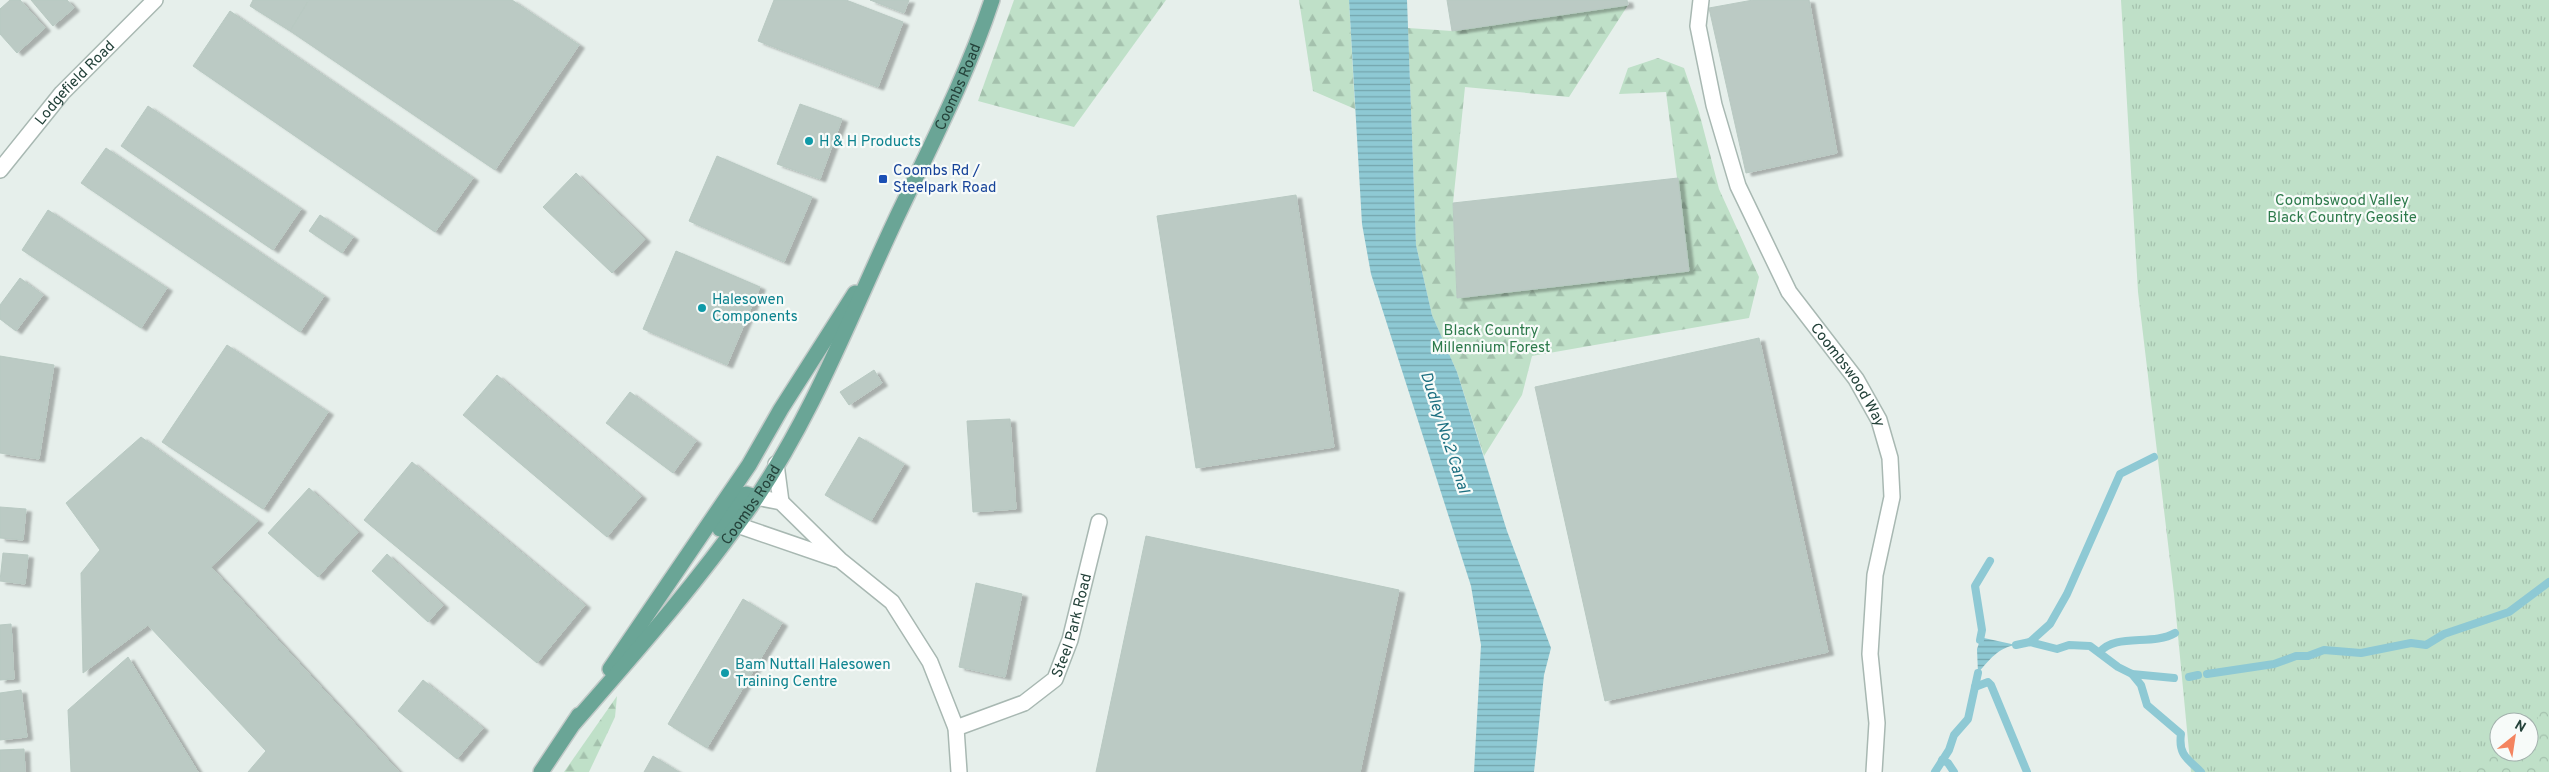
<svg xmlns="http://www.w3.org/2000/svg" width="2549" height="772" viewBox="0 0 2549 772" font-family="Overpass,sans-serif">
	<style>
		.grass { fill: url(#grass-tufts); fill-rule: evenodd }
		.forest { fill: url(#forest-firs) }
		.park { fill: url(#park-crowns) }
		.water { fill: url(#water-rules) }
		.lines { fill: none; stroke-linecap: round; stroke-linejoin: round }
		.stream { stroke: #8ec9d4; stroke-width: 8 }
		.building { fill: #bbcac4; stroke: #b8c9c2; filter: url(#shadow) }
		.minor-casing { stroke: #a8b8b2; stroke-width: 18 }
		.tertiary-casing { stroke: #a8b8b2; stroke-width: 18 }
		.primary-casing { stroke: #c2cac8; stroke-width: 18 }
		.minor { stroke: #fff; stroke-width: 15 }
		.tertiary { stroke: #fff; stroke-width: 15 }
		.primary { stroke: #6aa596; stroke-width: 15 }
		.culture-dot { fill: #0f9aa8; stroke: #f7fbf9; stroke-width: 2 }
		.transit-dot { fill: #1a4fb4; stroke: #f7fbf9; stroke-width: 2 }
		.labels { text-anchor: middle; stroke-width: 4.5; stroke-linejoin: round; paint-order: stroke }
		.street-label { font-size: 15px; fill: #24423a; stroke: #f7fbf9 }
		.culture-label { font-size: 15px; fill: #0d838f; stroke: #f7fbf9; text-anchor: start }
		.transit-label { font-size: 15px; fill: #164399; stroke: #f7fbf9; text-anchor: start }
		.park-label { font-size: 15px; fill: #2d7a4b; stroke: #f7fbf9 }
		.water-label { font-size: 16px; font-style: italic; fill: #1c6f80; stroke: #f7fbf9 }
	</style>
	<defs>
		<pattern id="grass-tufts" width="24" height="20" patternUnits="userSpaceOnUse" patternTransform="scale(1.25)"><rect width="24" height="20" fill="#bfe0c8"/><path d="M3 7l-1-3M5 7V3M7 7l1-3M15 17l-1-3M17 17v-4M19 17l1-3" fill="none" stroke="#a4c1ad"/></pattern>
		<pattern id="forest-firs" width="22" height="20" patternUnits="userSpaceOnUse" patternTransform="scale(1.25)"><rect width="22" height="20" fill="#bfe0c8"/><path d="M5 1l3.5 6h-7zM16 11l3.5 6h-7z" fill="#a4c1ad"/></pattern>
		<pattern id="park-crowns" width="20" height="18" patternUnits="userSpaceOnUse" patternTransform="scale(1.25)"><rect width="20" height="18" fill="#bfe0c8"/><path d="M2 6a3 3 0 1 1 6 0M12 15a3 3 0 1 1 6 0" fill="none" stroke="#a4c1ad"/></pattern>
		<pattern id="water-rules" width="6" height="5" patternUnits="userSpaceOnUse" patternTransform="scale(1.25)"><rect width="6" height="5" fill="#8ec9d4"/><path d="M0 2.5h6" fill="none" stroke="#74a5ad"/></pattern>
		<filter id="shadow"><feDropShadow dx="5.5" dy="3" stdDeviation="1" flood-color="#0004"/></filter>
	</defs>
	<rect width="100%" height="100%" fill="#e6efeb"/>
	<path class="grass" d="M 2121,0 L 2549,0 L 2549,772 L 2191,772 L 2174,594 L 2138,292 ZM 2499,722 L 2529,722 L 2529,752 L 2499,752 Z"/>
	<g class="forest">
		<path d="M 1014,0 L 1166,0 L 1074,127 L 978,101 Z"/>
		<path d="M 1299,0 L 1349,0 L 1355,109 L 1313,91 Z"/>
		<path d="M 1628,5 L 1569,97 L 1465,87 L 1453,203 L 1457,298 L 1689,271 L 1666,92 L 1619,94 L 1628,68 L 1658,58 L 1684,68 L 1699,112 L 1719,189 L 1759,277 L 1749,318 L 1532,356 L 1522,395 L 1484,456 L 1457,372 L 1432,315 L 1416,245 L 1408,28 L 1452,31 Z"/>
		<path d="M 617,696 L 615,717 L 589,772 L 564,772 Z"/>
	</g>
	<path class="park" d="M 2549,694 L 2549,772 L 2458,772 L 2499,752 L 2529,752 L 2529,737 Z"/>
	<g class="water">
		<path d="M 1349,0 L 1407,0 L 1416,245 L 1432,315 L 1457,372 L 1507,531 L 1551,648 L 1544,675 L 1534,772 L 1474,772 L 1481,645 L 1471,586 L 1371,274 L 1362,224 Z"/>
		<path d="M 1984,638 L 2016,645 C 1999,647 1989,660 1978,673 L 1977,649 L 1980,640 Z"/>
	</g>
	<g class="lines">
		<g class="stream">
			<path d="M 1980,640 L 1982,630 L 1975,586 L 1990,561"/>
			<path d="M 2030,642 L 2050,624 L 2067,594 L 2120,474 L 2154,457"/>
			<path d="M 2016,645 L 2030,642 L 2057,649 L 2069,645 L 2090,646 L 2118,667 L 2132,674 L 2174,678"/>
			<path d="M 2100,652 C 2115,633 2153,646 2175,633"/>
			<path d="M 2132,674 L 2141,685 L 2147,705 L 2181,734 C 2178,755 2188,759 2201,772"/>
			<path d="M 2207,674 L 2274,664 L 2296,656 L 2308,656 L 2324,650 L 2361,653 L 2411,643 L 2426,645 L 2444,634 L 2509,612 L 2549,582"/>
			<path d="M 2189,677 L 2198,675"/>
			<path d="M 1975,687 L 1988,682 L 1991,685 L 2027,772"/>
			<path d="M 1942,760 L 1948,763 L 1954,772"/>
			<path d="M 1935,772 L 1949,750 L 1954,735 L 1968,719 L 1978,673"/>
		</g>
	</g>
	<g class="building">
		<path d="M 10,0 L 20,0 L 45,28 L 17,53 L 0,34 L 0,9 Z"/>
		<path d="M 31,0 L 67,0 L 74,8 L 53,26 Z"/>
		<path d="M 253,0 L 309,0 L 290,31 L 250,6 Z"/>
		<path d="M 309,0 L 512,0 L 579,45 L 495,170 L 290,31 Z"/>
		<path d="M 774,0 L 846,0 L 903,22 L 878,87 L 758,41 Z"/>
		<path d="M 870,0 L 909,0 L 904,13 Z"/>
		<path d="M 1447,0 L 1627,0 L 1628,5 L 1452,31 Z"/>
		<path d="M 1753,0 L 1809,0 L 1837,153 L 1746,173 L 1709,8 Z"/>
		<path d="M 230,11 L 473,178 L 435,232 L 193,66 Z"/>
		<path d="M 800,104 L 842,119 L 820,179 L 777,164 Z"/>
		<path d="M 148,106 L 301,209 L 273,250 L 121,146 Z"/>
		<path d="M 106,148 L 324,296 L 300,332 L 81,183 Z"/>
		<path d="M 717,156 L 812,197 L 784,262 L 689,221 Z"/>
		<path d="M 576,173 L 645,239 L 612,273 L 543,207 Z"/>
		<path d="M 1678,178 L 1689,271 L 1457,298 L 1453,203 Z"/>
		<path d="M 1296,195 L 1334,447 L 1196,468 L 1157,216 Z"/>
		<path d="M 48,210 L 167,288 L 141,328 L 22,250 Z"/>
		<path d="M 320,215 L 353,237 L 342,253 L 309,231 Z"/>
		<path d="M 676,251 L 760,287 L 727,365 L 643,329 Z"/>
		<path d="M 20,278 L 43,295 L 16,331 L 0,319 L 0,305 Z"/>
		<path d="M 1759,338 L 1828,652 L 1605,701 L 1535,387 Z"/>
		<path d="M 227,345 L 328,412 L 263,509 L 162,442 Z"/>
		<path d="M 0,356 L 54,365 L 39,459 L 0,453 Z"/>
		<path d="M 874,370 L 882,383 L 849,405 L 840,392 Z"/>
		<path d="M 497,375 L 641,496 L 607,537 L 463,415 Z"/>
		<path d="M 630,392 L 696,441 L 673,473 L 606,423 Z"/>
		<path d="M 1010,419 L 1016,509 L 973,512 L 967,421 Z"/>
		<path d="M 141,437 L 258,521 L 211,567 L 399,772 L 248,772 L 266,751 L 148,625 L 83,673 L 81,573 L 100,550 L 66,503 Z"/>
		<path d="M 859,437 L 904,464 L 871,521 L 825,495 Z"/>
		<path d="M 412,462 L 585,605 L 537,663 L 364,520 Z"/>
		<path d="M 309,488 L 358,532 L 318,577 L 268,533 Z"/>
		<path d="M 0,507 L 26,509 L 23,540 L 0,538 Z"/>
		<path d="M 1146,536 L 1399,590 L 1360,772 L 1096,772 Z"/>
		<path d="M 3,553 L 28,555 L 25,584 L 0,581 Z"/>
		<path d="M 387,554 L 443,605 L 428,622 L 372,571 Z"/>
		<path d="M 976,583 L 1022,594 L 1005,677 L 959,667 Z"/>
		<path d="M 743,599 L 782,623 L 707,748 L 668,724 Z"/>
		<path d="M 11,624 L 14,679 L 0,680 L 0,625 Z"/>
		<path d="M 128,657 L 198,772 L 71,772 L 68,710 Z"/>
		<path d="M 423,680 L 483,728 L 457,759 L 398,711 Z"/>
		<path d="M 21,690 L 27,737 L 0,740 L 0,693 Z"/>
		<path d="M 24,749 L 25,772 L 0,772 L 0,750 Z"/>
		<path d="M 653,756 L 679,772 L 644,772 Z"/>
	</g>
	<g class="lines">
		<defs>
			<g id="minor">
				<path id="s1" d="M 1701,0 L 1698,26 L 1714,105 L 1738,186 L 1789,292 L 1856,379 L 1879,420 L 1890,458 L 1892,497 L 1875,575 L 1870,654 L 1877,723 L 1874,772"/>
				<path d="M 776,464 L 781,502"/>
				<path d="M 756,497 L 781,502 L 840,560 L 892,602 L 930,662 L 956,728 L 959,772"/>
				<path d="M 727,519 L 737,525 L 836,559"/>
				<path id="s2" d="M 956,728 L 1024,703 L 1055,679 L 1070,640 L 1099,522"/>
			</g>
			<g id="tertiary">
				<path id="s3" d="M 0,170 L 62,93 L 155,0"/>
			</g>
			<g id="primary">
				<path d="M 720,529 L 746,494 L 756,497"/>
				<path d="M 610,669 L 749,465 L 781,409 L 855,293"/>
				<path id="s4" d="M 574,723 C 635,653 697,583 750,507 C 812,418 850,317 895,221 C 929,149 967,76 992,0"/>
				<path d="M 541,772 L 579,715"/>
			</g>
		</defs>
		<use href="#minor" class="minor-casing"/>
		<use href="#tertiary" class="tertiary-casing"/>
		<use href="#primary" class="primary-casing"/>
		<use href="#minor" class="minor"/>
		<use href="#tertiary" class="tertiary"/>
		<use href="#primary" class="primary"/>
	</g>
	<g class="culture-dot">
		<circle cx="809" cy="141" r="5"/>
		<circle cx="702" cy="308" r="5"/>
		<circle cx="725" cy="673" r="5"/>
	</g>
	<rect class="transit-dot" x="878" y="174" width="10" height="10" rx="2.5"/>
	<g class="labels">
		<g class="street-label">
			<text dy="5" stroke="none"><textPath href="#s3" startOffset="115">Lodgefield Road</textPath></text>
			<text dy="5" stroke="none"><textPath href="#s4" startOffset="748">Coombs Road</textPath></text>
			<text dy="5" stroke="none"><textPath href="#s1" startOffset="411">Coombswood Way</textPath></text>
			<text dy="5" stroke="none"><textPath href="#s4" startOffset="281">Coombs Road</textPath></text>
			<text dy="5" stroke="none"><textPath href="#s2" startOffset="168">Steel Park Road</textPath></text>
		</g>
		<g class="culture-label">
			<text x="819" y="146">H &amp; H Products</text>
			<text x="712" y="304">Halesowen<tspan x="712" dy="17">Components</tspan></text>
			<text x="735" y="669">Bam Nuttall Halesowen<tspan x="735" dy="17">Training Centre</tspan></text>
		</g>
		<g class="transit-label">
			<text x="893" y="175">Coombs Rd /<tspan x="893" dy="17">Steelpark Road</tspan></text>
		</g>
		<g class="park-label">
			<text x="2342" y="205">Coombswood Valley<tspan x="2342" dy="17">Black Country Geosite</tspan></text>
			<text x="1491" y="335">Black Country<tspan x="1491" dy="17">Millennium Forest</tspan></text>
		</g>
		<g class="water-label">
			<text transform="translate(1446 432) rotate(72)" y="6">Dudley No.2 Canal</text>
		</g>
	</g>
	<g transform="translate(2514 737) rotate(30)"><circle r="24" fill="#f7fbf9" stroke="#a3b1ad"/>
	<path d="M0-4L9 19L0 12L-9 19Z" fill="#f4845f"/>
	<text y="-8" font-size="14" font-weight="bold" text-anchor="middle" fill="#24423a">N</text>
	</g>
</svg>
